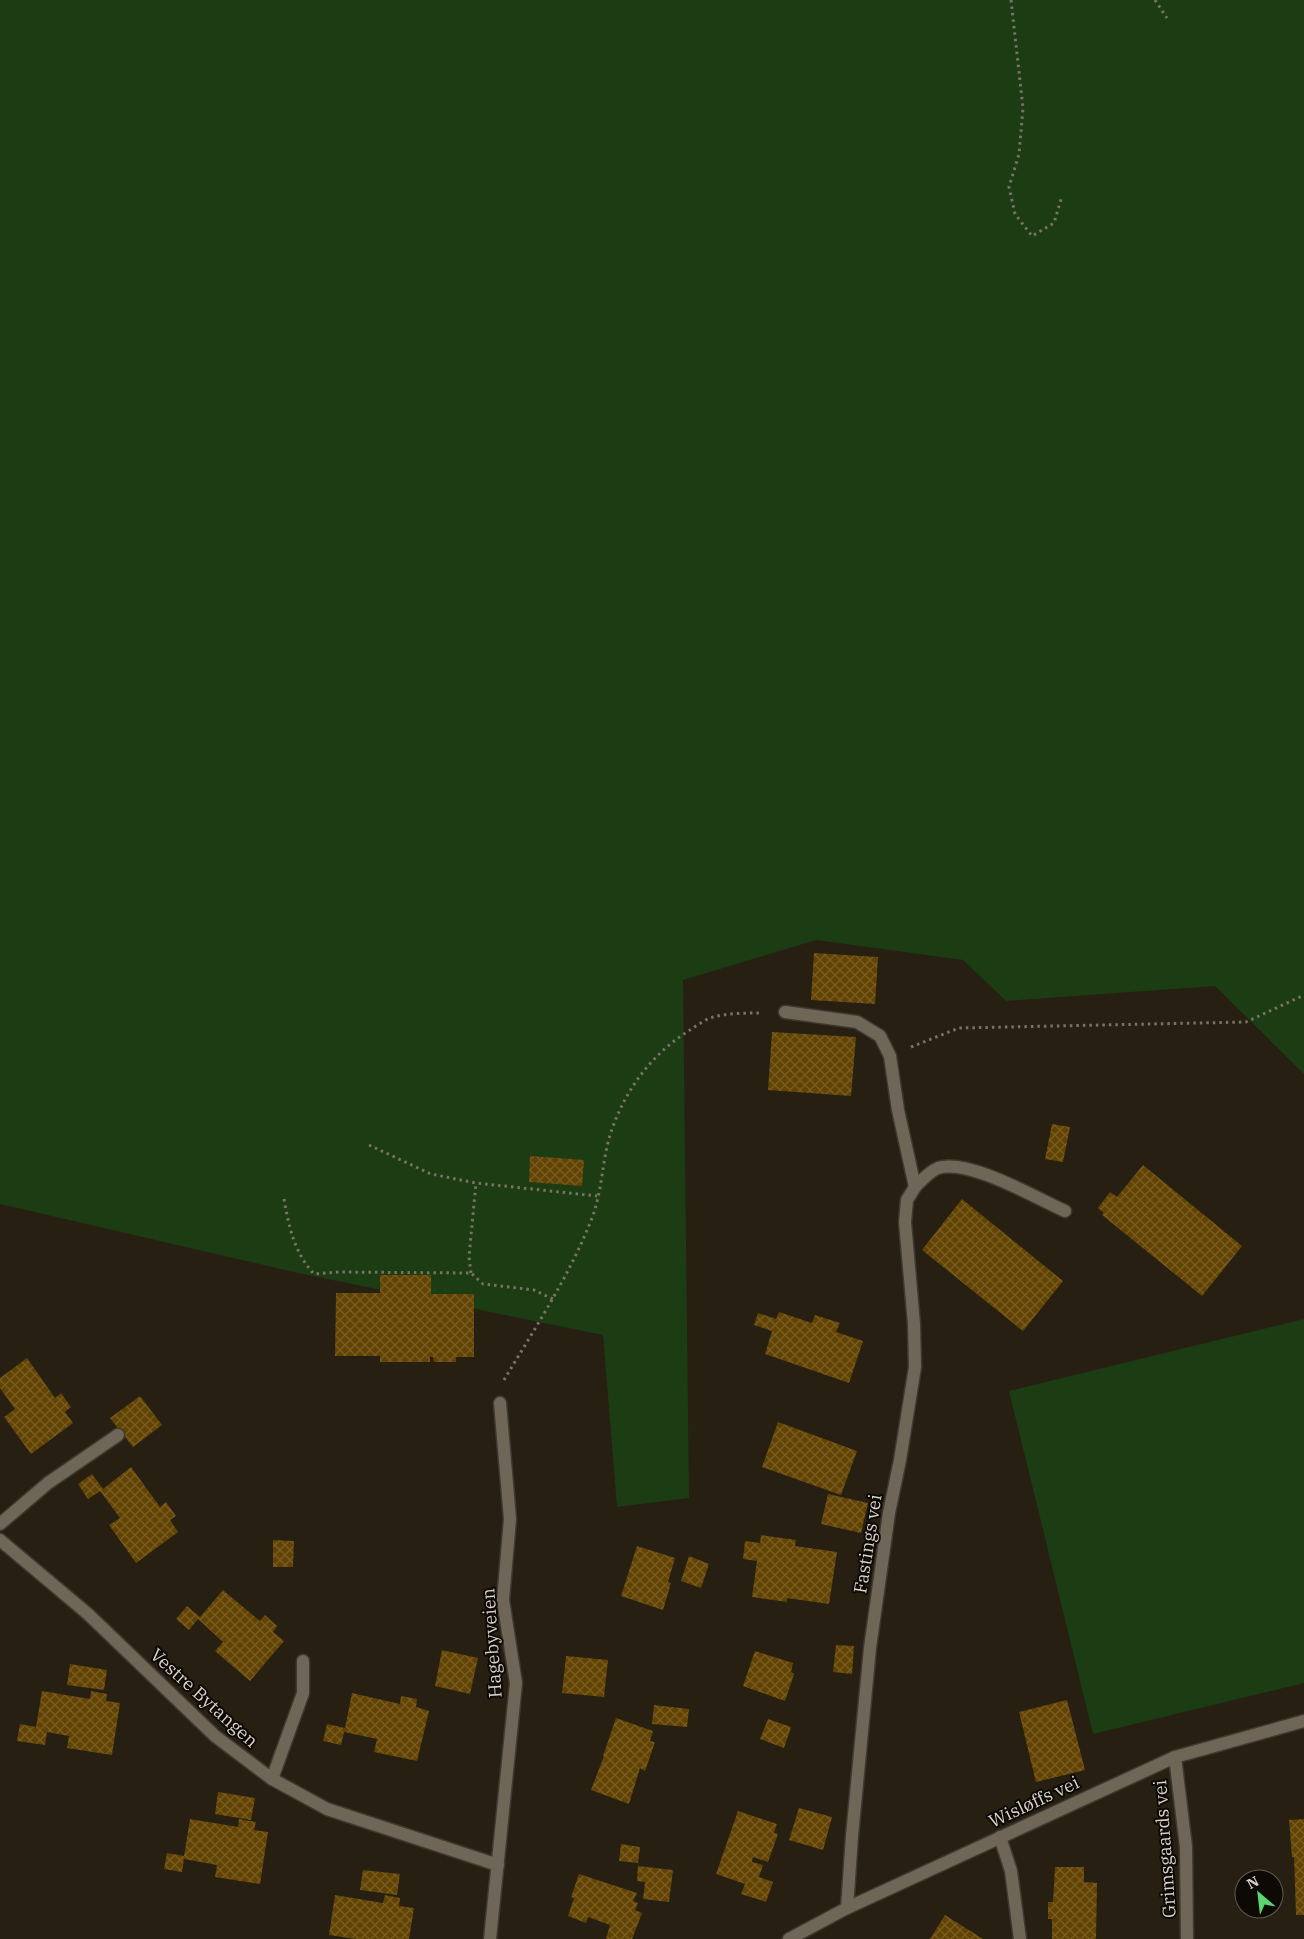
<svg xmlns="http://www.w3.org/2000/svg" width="1304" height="1939" viewBox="0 0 1304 1939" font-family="'IBM Plex Serif',serif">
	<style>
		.green { fill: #1c3c13 }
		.building { fill: url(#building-cross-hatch) }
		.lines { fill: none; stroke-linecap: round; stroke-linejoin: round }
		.lane-casing { stroke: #3f3831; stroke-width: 15 }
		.street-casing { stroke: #3f3831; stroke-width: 15 }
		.path { stroke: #787267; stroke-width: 3; stroke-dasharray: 2.5 4; stroke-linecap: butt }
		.lane { stroke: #6f6658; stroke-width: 12 }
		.street { stroke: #6f6658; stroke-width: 12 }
		.labels { text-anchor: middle; stroke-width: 4; stroke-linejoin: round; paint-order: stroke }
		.street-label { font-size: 18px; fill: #d7d2ca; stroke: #0d0905 }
	</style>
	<defs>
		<pattern id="building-cross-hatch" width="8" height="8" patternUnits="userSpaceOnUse" patternTransform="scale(1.25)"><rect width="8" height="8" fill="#624301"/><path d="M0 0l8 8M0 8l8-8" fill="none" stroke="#785d25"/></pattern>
	</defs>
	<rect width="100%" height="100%" fill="#261f12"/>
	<g class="green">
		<path d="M 0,0 L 1304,0 L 1304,1074 L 1215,986 L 1006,1001 L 963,960 L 816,940 L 683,980 L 689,1498 L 617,1507 L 603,1335 L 298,1273 L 0,1204 Z"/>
		<path d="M 1304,1319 L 1304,1683 L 1093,1734 L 1009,1391 Z"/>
	</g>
	<g class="building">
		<path d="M 814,953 L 878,957 L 875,1004 L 811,1000 Z"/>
		<path d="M 772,1032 L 856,1037 L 851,1096 L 768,1090 Z"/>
		<path d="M 1052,1124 L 1070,1127 L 1063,1162 L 1045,1159 Z"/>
		<path d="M 530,1156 L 584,1160 L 582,1186 L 529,1182 Z"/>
		<path d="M 1143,1165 L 1242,1246 L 1202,1296 L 1102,1215 L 1104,1213 L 1098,1208 L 1110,1192 L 1117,1197 Z"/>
		<path d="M 962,1199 L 1063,1281 L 1023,1331 L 922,1250 Z"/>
		<path d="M 380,1275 L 431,1275 L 431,1294 L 474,1294 L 474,1357 L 456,1357 L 456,1362 L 434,1362 L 433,1357 L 430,1357 L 430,1362 L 380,1362 L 380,1356 L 335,1356 L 336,1293 L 380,1293 Z"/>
		<path d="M 779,1312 L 812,1323 L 815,1315 L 840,1323 L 836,1332 L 863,1341 L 849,1383 L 765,1354 L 772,1331 L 754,1325 L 758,1313 L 776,1319 Z"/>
		<path d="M 27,1358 L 55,1398 L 61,1393 L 71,1407 L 65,1412 L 73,1423 L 31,1454 L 4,1417 L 15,1409 L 0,1388 L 0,1378 Z"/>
		<path d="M 140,1396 L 162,1425 L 133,1447 L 110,1418 Z"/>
		<path d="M 778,1422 L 857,1451 L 841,1495 L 762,1467 Z"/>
		<path d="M 131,1467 L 160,1507 L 166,1502 L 176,1516 L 170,1520 L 178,1532 L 136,1563 L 109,1525 L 120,1518 L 100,1491 L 88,1499 L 78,1484 L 92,1474 L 103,1489 Z"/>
		<path d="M 828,1494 L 868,1503 L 861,1533 L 821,1524 Z"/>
		<path d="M 761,1535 L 796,1540 L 795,1546 L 837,1552 L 829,1604 L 787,1598 L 787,1602 L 752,1597 L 757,1561 L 743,1559 L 745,1541 L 760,1543 Z"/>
		<path d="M 273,1540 L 294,1541 L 293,1567 L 273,1567 Z"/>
		<path d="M 637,1546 L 675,1558 L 668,1582 L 671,1583 L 663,1610 L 621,1596 Z"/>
		<path d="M 689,1556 L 709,1564 L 701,1588 L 681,1581 Z"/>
		<path d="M 223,1590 L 260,1621 L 265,1615 L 277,1626 L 273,1632 L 284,1641 L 250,1681 L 215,1651 L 223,1642 L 198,1619 L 189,1630 L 176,1619 L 187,1606 L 200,1617 Z"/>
		<path d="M 836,1645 L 854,1646 L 852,1674 L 833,1672 Z"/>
		<path d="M 442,1650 L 478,1658 L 470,1694 L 435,1686 Z"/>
		<path d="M 755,1651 L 793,1663 L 791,1672 L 794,1674 L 785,1701 L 743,1686 Z"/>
		<path d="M 566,1656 L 608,1660 L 604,1697 L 562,1693 Z"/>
		<path d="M 70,1664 L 107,1670 L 104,1690 L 67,1685 Z"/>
		<path d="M 42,1691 L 90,1699 L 91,1691 L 107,1694 L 106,1701 L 120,1703 L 112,1755 L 67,1748 L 69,1736 L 47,1732 L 45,1745 L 17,1741 L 20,1724 L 36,1727 Z"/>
		<path d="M 352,1693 L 400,1704 L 401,1696 L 417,1699 L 416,1707 L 429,1711 L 417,1761 L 374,1752 L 377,1739 L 344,1732 L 341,1745 L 323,1741 L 327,1724 L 345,1728 Z"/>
		<path d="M 1067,1700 L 1085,1770 L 1036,1782 L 1019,1712 Z"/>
		<path d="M 654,1705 L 689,1709 L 687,1727 L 652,1724 Z"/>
		<path d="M 616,1718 L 653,1731 L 650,1741 L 655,1742 L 645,1771 L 640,1768 L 629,1804 L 591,1790 L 604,1756 L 603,1756 Z"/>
		<path d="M 768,1719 L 791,1727 L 784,1748 L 760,1739 Z"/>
		<path d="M 218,1792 L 255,1798 L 251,1820 L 215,1814 Z"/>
		<path d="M 799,1808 L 832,1817 L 823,1850 L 789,1840 Z"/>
		<path d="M 738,1811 L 777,1824 L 774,1833 L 778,1834 L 768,1862 L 753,1857 L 752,1862 L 763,1865 L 759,1877 L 773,1882 L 766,1902 L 741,1894 L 745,1884 L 716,1874 Z"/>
		<path d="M 190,1819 L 238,1827 L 239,1819 L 256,1822 L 254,1830 L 268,1832 L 260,1884 L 215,1877 L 217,1865 L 184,1859 L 182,1872 L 164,1869 L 167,1853 L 184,1856 Z"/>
		<path d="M 1304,1819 L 1304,1915 L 1296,1915 L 1294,1857 L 1292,1857 L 1289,1820 Z"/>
		<path d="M 621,1844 L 640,1847 L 638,1863 L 619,1861 Z"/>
		<path d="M 638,1866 L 673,1870 L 669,1902 L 643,1899 L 645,1882 L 637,1881 Z"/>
		<path d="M 1055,1867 L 1084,1867 L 1084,1882 L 1097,1883 L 1096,1939 L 1052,1939 L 1052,1919 L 1048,1919 L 1048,1902 L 1053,1902 Z"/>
		<path d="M 363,1870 L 400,1874 L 397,1895 L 360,1890 Z"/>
		<path d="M 579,1874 L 637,1893 L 633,1901 L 638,1903 L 635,1910 L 642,1913 L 632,1939 L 606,1939 L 610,1925 L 588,1917 L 586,1923 L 568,1916 L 574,1898 L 571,1897 Z"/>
		<path d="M 335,1895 L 383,1903 L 385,1895 L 400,1898 L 399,1906 L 414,1908 L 409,1939 L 356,1939 L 329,1935 Z"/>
		<path d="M 945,1915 L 983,1939 L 930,1939 Z"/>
	</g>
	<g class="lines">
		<defs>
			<g id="lane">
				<path d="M 785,1012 L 857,1022 L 880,1036 L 890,1056 L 898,1110 L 915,1187"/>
				<path d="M 915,1187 C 921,1181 930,1171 938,1168 C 968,1158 1036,1198 1065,1211"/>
				<path d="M 0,1524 L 48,1483 L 118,1435"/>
				<path d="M 272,1779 L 303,1693 L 303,1661"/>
				<path d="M 1000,1837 L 1011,1871 L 1020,1939"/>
			</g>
			<g id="street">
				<path d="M 0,1540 L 88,1614 L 215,1736 L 272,1779 L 327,1809 L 498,1865"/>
				<path d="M 1175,1757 L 1186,1847 L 1187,1939"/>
				<path d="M 847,1908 L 852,1836 L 870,1648 L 889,1513 L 900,1460 L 915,1367 L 914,1324 L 905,1222 L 907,1200 L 915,1187"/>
				<path d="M 490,1939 L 516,1683 L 503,1600 L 510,1519 L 500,1403"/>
				<path d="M 789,1939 L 847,1908 L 1175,1757 L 1304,1721"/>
			</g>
		</defs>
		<use href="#lane" class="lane-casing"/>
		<use href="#street" class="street-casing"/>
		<g class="path">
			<path d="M 1011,0 L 1023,108 L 1019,154 L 1009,187 L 1015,214 L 1032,236 L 1054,223 L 1062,196"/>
			<path d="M 1155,0 L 1167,18"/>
			<path d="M 911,1047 L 959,1028 L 1246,1022 L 1304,995"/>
			<path d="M 369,1145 L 431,1174 L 476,1183 L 597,1196"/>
			<path d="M 284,1199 C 289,1227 294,1252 314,1274 L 338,1272 L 471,1273 L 483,1284 L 534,1290 L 553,1299"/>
			<path d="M 471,1273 L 469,1257 L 476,1183"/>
			<path d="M 504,1380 C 535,1328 570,1275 592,1218 C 603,1189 602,1157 612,1129 C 627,1087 653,1053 690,1030 C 696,1026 703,1021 710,1018 C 726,1013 745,1013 762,1013"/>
		</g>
		<use href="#lane" class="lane"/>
		<use href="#street" class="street"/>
	</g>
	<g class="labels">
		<g class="street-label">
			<text transform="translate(868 1544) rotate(-81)" y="6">Fastings vei</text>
			<text transform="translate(492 1643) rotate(-94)" y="6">Hagebyveien</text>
			<text transform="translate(204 1698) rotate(42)" y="6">Vestre Bytangen</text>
			<text transform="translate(1034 1802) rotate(-25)" y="6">Wisløffs vei</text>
			<text transform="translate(1165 1849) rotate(-94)" y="6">Grimsgaards vei</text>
		</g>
	</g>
	<g transform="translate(1259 1894) rotate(332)"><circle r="24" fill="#0d0905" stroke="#5e5954"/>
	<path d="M0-4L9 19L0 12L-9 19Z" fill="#5ad56f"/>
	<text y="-8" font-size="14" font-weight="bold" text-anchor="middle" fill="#d7d2ca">N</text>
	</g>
</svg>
